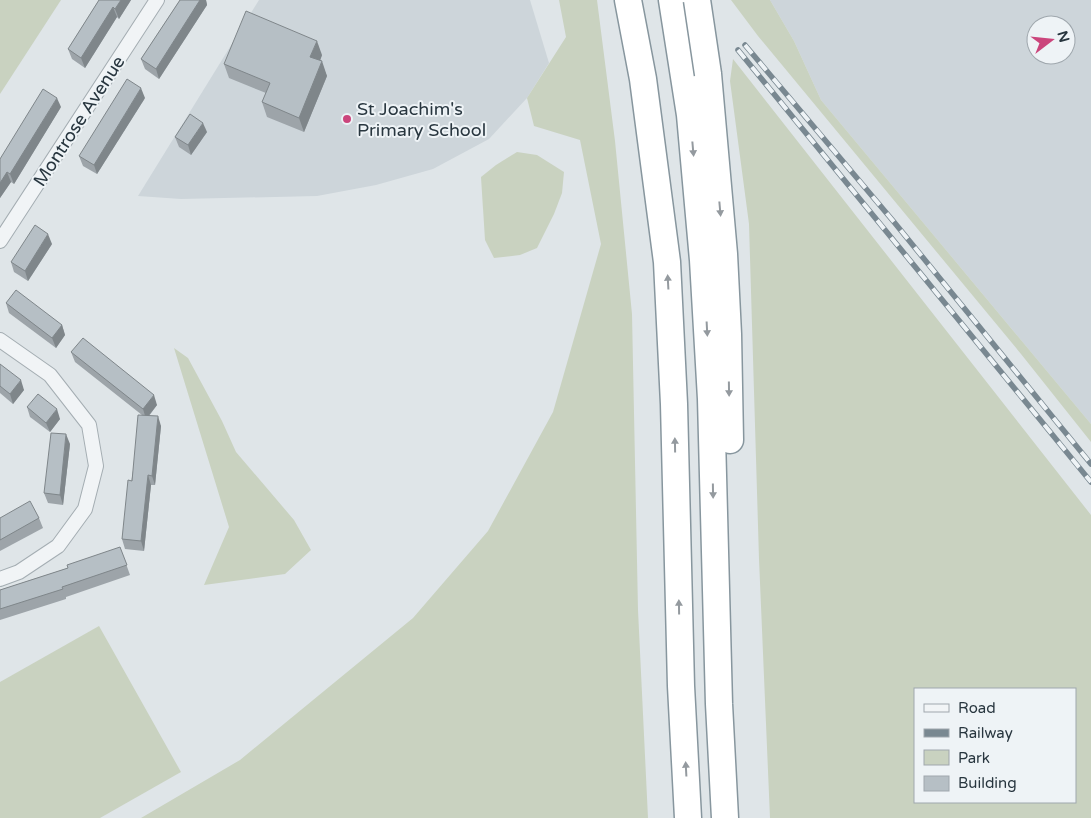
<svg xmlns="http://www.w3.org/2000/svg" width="1091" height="818" viewBox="0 0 1091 818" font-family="'Varela Round',sans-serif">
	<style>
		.built { fill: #cdd5da; fill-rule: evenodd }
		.green { fill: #c9d2c0; fill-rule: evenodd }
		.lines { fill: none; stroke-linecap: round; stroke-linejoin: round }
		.minor-casing { stroke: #a4adb2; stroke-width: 16 }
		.motorway-casing { stroke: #87969e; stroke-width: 29 }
		.minor { stroke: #f1f4f6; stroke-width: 14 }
		.motorway { stroke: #fff; stroke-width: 26 }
		.rail-casing { stroke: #798891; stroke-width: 5.5 }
		.rail { stroke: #eef3f6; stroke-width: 4; stroke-dasharray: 11; stroke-linecap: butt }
		.motorway-bridge-casing { stroke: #87969e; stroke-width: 29; stroke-linecap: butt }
		.motorway-bridge { stroke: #fff; stroke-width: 26 }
		.wall { fill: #9da4a9 }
		.shaded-wall { fill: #7f868a }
		.building { fill: #b6bfc5; stroke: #7f868a }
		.oneway { fill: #949a9f }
		.poi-dot { fill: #cb457c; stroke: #eef3f6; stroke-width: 2 }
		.labels { text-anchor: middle; stroke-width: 4; stroke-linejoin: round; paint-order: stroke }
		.poi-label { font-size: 18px; fill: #28363f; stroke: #eef3f6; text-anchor: start }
		.street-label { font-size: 18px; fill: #28363f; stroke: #eef3f6 }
	</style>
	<rect width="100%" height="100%" fill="#dfe5e8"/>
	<g class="built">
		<path d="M 259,0 L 530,0 L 549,63 L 527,98 L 489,139 L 433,169 L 376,185 L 317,196 L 181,199 L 138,196 Z"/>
		<path d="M 770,0 L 1091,0 L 1091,424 L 821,100 L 794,41 ZM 1036,25 L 1066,25 L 1066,55 L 1036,55 Z"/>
	</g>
	<g class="green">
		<path d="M 0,0 L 61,0 L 0,94 Z"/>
		<path d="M 559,0 L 597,0 L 615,141 L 632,314 L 638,610 L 648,818 L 141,818 L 240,760 L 413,618 L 488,531 L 553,412 L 601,244 L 580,140 L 534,126 L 527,98 L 566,37 Z"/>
		<path d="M 731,0 L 770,0 L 794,41 L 821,100 L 1091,424 L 1091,442 L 1021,354 L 758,36 Z"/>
		<path d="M 733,59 L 1091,515 L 1091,818 L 770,818 L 759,559 L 749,224 L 730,81 ZM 915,689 L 1075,689 L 1075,802 L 915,802 Z"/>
		<path d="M 517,152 L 537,155 L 564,172 L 562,193 L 554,214 L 537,248 L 520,255 L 494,258 L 485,240 L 481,177 L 496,165 Z"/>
		<path d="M 174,348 L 188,358 L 222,421 L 236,452 L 294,520 L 311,550 L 285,574 L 204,585 L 229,527 Z"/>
		<path d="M 99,626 L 181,772 L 100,818 L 0,818 L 0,682 Z"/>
	</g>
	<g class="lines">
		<defs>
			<g id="minor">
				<path d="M 0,241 L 157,0"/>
				<path d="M 0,340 L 50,375 L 89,425 L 96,466 L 85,509 L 58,546 L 19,572 L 0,579"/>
			</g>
			<g id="motorway">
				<path d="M 628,0 L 643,79 L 667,262 L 674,404 L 681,686 L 688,818"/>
				<path d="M 672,0 L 690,115 L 703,260 L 711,399 L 719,704 L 725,818"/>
				<path d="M 708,74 L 724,254 L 728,334 L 730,440"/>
			</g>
		</defs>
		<use href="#minor" class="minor-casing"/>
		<use href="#motorway" class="motorway-casing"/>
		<use href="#minor" class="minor"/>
		<use href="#motorway" class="motorway"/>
		<defs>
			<g id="rail">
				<path d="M 745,45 L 894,222 L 1091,464"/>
				<path d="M 738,50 L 1091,482"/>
			</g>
		</defs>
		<use href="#rail" class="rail-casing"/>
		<use href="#rail" class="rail"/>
		<defs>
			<path id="motorway-bridge" d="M 697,0 L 708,74"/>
		</defs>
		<use href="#motorway-bridge" class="motorway-bridge-casing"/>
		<use href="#motorway-bridge" class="motorway-bridge"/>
	</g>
	<g class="wall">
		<path d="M 99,0 L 131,0 L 119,19 L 117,17 L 85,68 L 72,59 L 68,49 Z"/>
		<path d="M 180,0 L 206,0 L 207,5 L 159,79 L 145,69 L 141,59 Z"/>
		<path d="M 322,55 L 320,61 L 327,76 L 304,132 L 267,117 L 262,102 L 266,93 L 229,78 L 224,64 Z"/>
		<path d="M 145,98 L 97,174 L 83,166 L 79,156 Z"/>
		<path d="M 61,107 L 14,184 L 11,182 L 0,198 L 0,159 Z"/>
		<path d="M 207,132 L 191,155 L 179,147 L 175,137 Z"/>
		<path d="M 52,244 L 28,281 L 14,272 L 11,262 Z"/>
		<path d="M 6,303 L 62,325 L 65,335 L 56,348 L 9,313 Z"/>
		<path d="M 71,352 L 157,405 L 149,416 L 161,426 L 155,485 L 151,485 L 144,551 L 125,549 L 122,539 L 142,415 L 75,362 Z"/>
		<path d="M 0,364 L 24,390 L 13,404 L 0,393 Z"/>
		<path d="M 27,407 L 60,419 L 50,432 L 30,417 Z"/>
		<path d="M 70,444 L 63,505 L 48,503 L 44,493 Z"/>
		<path d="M 0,518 L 39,518 L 43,528 L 0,551 Z"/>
		<path d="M 120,547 L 130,575 L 66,597 L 66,599 L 0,620 L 0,590 L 68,568 Z"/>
	</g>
	<g class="shaded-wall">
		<path d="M 121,0 L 131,0 L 119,19 L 115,9 Z"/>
		<path d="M 200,0 L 206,0 L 207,5 L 159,79 L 156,69 Z"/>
		<path d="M 113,7 L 117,17 L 85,68 L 81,58 Z"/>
		<path d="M 317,41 L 322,55 L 316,71 L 310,57 Z"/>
		<path d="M 322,61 L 327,76 L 304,132 L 299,118 Z"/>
		<path d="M 141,88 L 145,98 L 97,174 L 94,165 Z"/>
		<path d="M 57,98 L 61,107 L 14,184 L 10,174 Z"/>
		<path d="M 203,123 L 207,132 L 191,155 L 188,145 Z"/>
		<path d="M 7,172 L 11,182 L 0,198 L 0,183 Z"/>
		<path d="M 48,234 L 52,244 L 28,281 L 25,271 Z"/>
		<path d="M 62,325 L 65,335 L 56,348 L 52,338 Z"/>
		<path d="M 21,380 L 24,390 L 13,404 L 10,394 Z"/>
		<path d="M 154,395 L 157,405 L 146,419 L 143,409 Z"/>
		<path d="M 57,409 L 60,419 L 50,432 L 46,423 Z"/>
		<path d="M 158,416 L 161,426 L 155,485 L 152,476 Z"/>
		<path d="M 66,434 L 70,444 L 63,505 L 60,495 Z"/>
		<path d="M 148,475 L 151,485 L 144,551 L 141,541 Z"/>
	</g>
	<g class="building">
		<path d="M 99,0 L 121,0 L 115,9 L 113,7 L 81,58 L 68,49 Z"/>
		<path d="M 180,0 L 200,0 L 156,69 L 141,59 Z"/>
		<path d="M 246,11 L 317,41 L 310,57 L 322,61 L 299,118 L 262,102 L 270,83 L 224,64 Z"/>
		<path d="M 127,79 L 141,88 L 94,165 L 79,156 Z"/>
		<path d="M 43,89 L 57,98 L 10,174 L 7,172 L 0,183 L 0,159 Z"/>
		<path d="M 190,114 L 203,123 L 188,145 L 175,137 Z"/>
		<path d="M 35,225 L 48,234 L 25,271 L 11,262 Z"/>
		<path d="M 16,290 L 62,325 L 52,338 L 6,303 Z"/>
		<path d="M 83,338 L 154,395 L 143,409 L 71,352 Z"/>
		<path d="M 0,364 L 21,380 L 10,394 L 0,386 Z"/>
		<path d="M 38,394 L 57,409 L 46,423 L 27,407 Z"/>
		<path d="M 138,415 L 158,416 L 152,476 L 148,475 L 141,541 L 122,539 L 128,480 L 132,481 Z"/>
		<path d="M 51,433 L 66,434 L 60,495 L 44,493 Z"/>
		<path d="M 30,501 L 39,518 L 0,540 L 0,518 Z"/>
		<path d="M 120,547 L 127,565 L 62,587 L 63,589 L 0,609 L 0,590 L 68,568 L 67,565 Z"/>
	</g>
	<defs><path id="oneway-solid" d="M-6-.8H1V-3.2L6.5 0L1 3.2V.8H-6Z" transform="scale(1.25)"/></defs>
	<g class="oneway">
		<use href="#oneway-solid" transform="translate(693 149) rotate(85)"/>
		<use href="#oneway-solid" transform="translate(720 209) rotate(85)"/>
		<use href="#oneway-solid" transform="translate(668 282) rotate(-93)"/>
		<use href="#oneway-solid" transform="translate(707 329) rotate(87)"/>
		<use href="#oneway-solid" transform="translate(729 389) rotate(89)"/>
		<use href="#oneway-solid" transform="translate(675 445) rotate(-91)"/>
		<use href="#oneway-solid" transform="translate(713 491) rotate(89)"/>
		<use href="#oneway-solid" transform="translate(679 607) rotate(-91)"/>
		<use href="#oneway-solid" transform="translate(686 769) rotate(-93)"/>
	</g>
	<circle class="poi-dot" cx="347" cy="119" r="5"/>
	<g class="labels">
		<g class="poi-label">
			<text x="357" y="115">St Joachim's<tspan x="357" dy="21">Primary School</tspan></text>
		</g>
		<g class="street-label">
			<text transform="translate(79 121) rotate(-57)" y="6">Montrose Avenue</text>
		</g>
	</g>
	<rect x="914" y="688" width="162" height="115" fill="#eef3f6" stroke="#9fa7ad"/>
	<rect x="924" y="704" width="25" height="8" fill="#f1f4f6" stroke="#9fa7ad"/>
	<text x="958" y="713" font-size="15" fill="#28363f">Road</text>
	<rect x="924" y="729" width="25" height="8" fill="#798891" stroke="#9fa7ad"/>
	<text x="958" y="738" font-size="15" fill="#28363f">Railway</text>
	<rect x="924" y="750" width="25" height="15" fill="#c9d2c0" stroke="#9fa7ad"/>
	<text x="958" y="763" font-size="15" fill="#28363f">Park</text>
	<rect x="924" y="776" width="25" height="15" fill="#b6bfc5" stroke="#9fa7ad"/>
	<text x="958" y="788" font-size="15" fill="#28363f">Building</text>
	<g transform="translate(1051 40) rotate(74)"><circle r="24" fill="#eef3f6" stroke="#9fa7ad"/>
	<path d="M0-4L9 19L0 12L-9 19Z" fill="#cb457c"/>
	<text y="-8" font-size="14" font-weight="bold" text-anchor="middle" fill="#28363f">N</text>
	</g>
</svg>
